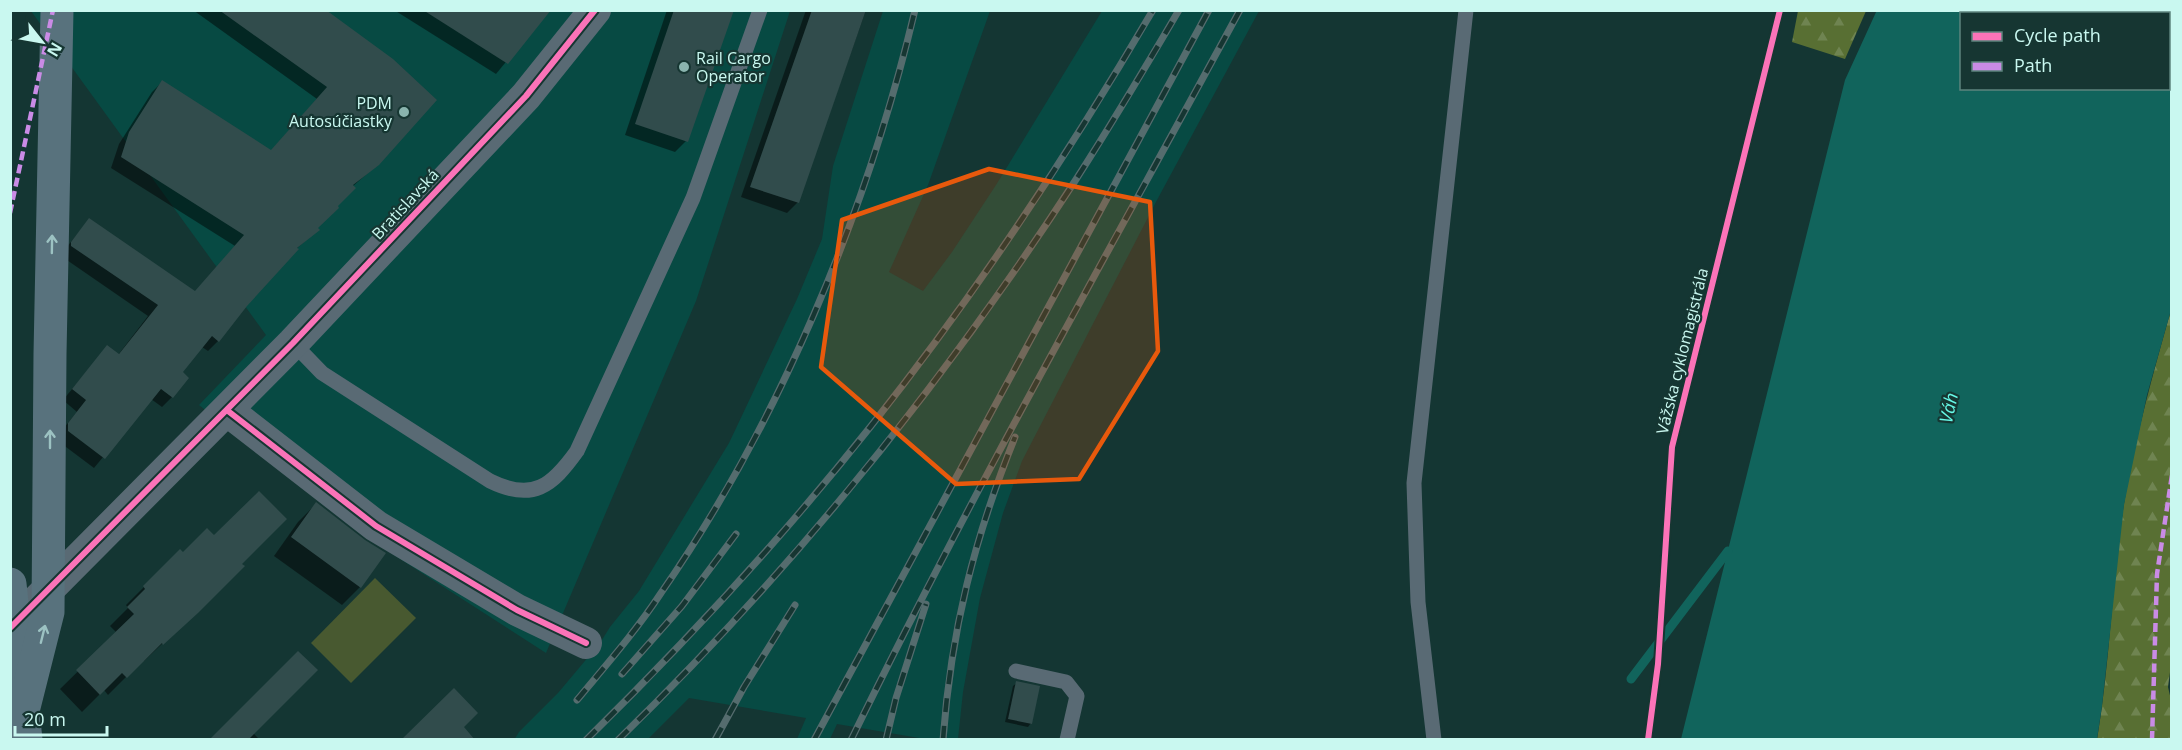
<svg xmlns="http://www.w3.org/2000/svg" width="2182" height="750" viewBox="0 0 2182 750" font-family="'Open Sans',sans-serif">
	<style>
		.built { fill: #074a43 }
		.forest { fill: url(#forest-firs) }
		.park { fill: #485930 }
		.water { fill: #11645c; fill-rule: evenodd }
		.shadow { fill: #0007 }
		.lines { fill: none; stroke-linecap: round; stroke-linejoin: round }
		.stream { stroke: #11645c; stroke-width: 9 }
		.building { fill: #314c4c }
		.service { stroke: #596a74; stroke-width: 15 }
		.minor { stroke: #596a74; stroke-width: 32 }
		.primary { stroke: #58727d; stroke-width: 33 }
		.rail-casing { stroke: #556c6e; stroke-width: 7 }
		.rail { stroke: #163632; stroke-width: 4.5; stroke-dasharray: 14; stroke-linecap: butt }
		.primary-bridge { stroke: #58727d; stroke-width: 33 }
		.quiet { stroke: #ca8be6; stroke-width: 4.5; stroke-dasharray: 9 4.5; stroke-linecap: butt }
		.cycleway-casing { stroke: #163632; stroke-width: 10 }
		.cycleway { stroke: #fb73b8; stroke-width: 6 }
		.oneway { stroke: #9cc2c2 }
		.marked { fill: #e8590c; fill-opacity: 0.2; stroke: #e8590c; stroke-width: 4.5; stroke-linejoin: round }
		.poi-dot { fill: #8ab4ae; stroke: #163632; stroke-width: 2 }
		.labels { text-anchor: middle; stroke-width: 4.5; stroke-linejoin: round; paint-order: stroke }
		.poi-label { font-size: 16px; fill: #c9f8f0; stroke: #163632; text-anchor: start }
		.street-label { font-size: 16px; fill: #c9f8f0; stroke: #163632 }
		.water-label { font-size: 18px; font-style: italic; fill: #66f9e7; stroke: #163632 }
	</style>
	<defs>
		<pattern id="forest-firs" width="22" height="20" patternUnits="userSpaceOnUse" patternTransform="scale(1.5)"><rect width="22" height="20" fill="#586f33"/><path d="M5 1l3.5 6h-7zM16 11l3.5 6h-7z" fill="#6f8451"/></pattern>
	</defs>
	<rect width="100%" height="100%" fill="#143633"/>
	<g class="built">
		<path d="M 31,11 L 790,11 L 696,301 L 546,653 L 366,537 L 199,405 L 266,335 Z"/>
		<path d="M 883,11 L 990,11 L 928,185 L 889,272 L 923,291 L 952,252 L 996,185 L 1102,11 L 1259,11 L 1157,200 L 1022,461 L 1003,513 L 980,598 L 963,692 L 958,739 L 925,739 L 837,724 L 830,739 L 797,739 L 806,718 L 689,698 L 648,739 L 514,740 L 519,732 L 558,693 L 600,643 L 610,627 L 639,591 L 729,443 L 797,299 L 822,239 L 833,166 Z"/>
	</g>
	<g class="forest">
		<path d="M 1798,11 L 1798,10 L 1866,11 L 1845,59 L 1792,42 Z"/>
		<path d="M 2171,310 L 2172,657 L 2168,687 L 2171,700 L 2171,739 L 2097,740 C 2110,662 2112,582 2124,504 C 2135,438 2153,374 2171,310 Z"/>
	</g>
	<path class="park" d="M 375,578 L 416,618 L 351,683 L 311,643 Z"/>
	<path class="water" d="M 1877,10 L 2171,11 L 2171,310 L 2147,395 L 2124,505 L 2102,706 L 2097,739 L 1681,739 L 1845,80 ZM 1962,14 L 2168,14 L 2168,88 L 1962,88 Z"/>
	<g class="shadow">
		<path d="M 193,10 L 323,10 L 378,164 L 352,187 L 316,228 L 318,230 L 296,249 L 246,305 L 218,341 L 208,351 L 202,347 L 181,373 L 172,397 L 162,407 L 151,399 L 94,468 L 58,441 L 58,435 L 77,412 L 63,400 L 107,347 L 118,355 L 148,316 L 61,256 L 61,254 L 89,220 L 195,293 L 235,246 L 111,168 L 119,144 L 152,92 L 162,82 L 271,151 L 317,99 Z"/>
		<path d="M 394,10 L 549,10 L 496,74 Z"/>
		<path d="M 667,10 L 732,10 L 686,141 L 675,152 L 625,135 Z"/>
		<path d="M 806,10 L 866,10 L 798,202 L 787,213 L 741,197 Z"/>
		<path d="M 316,504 L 360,587 L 342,605 L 274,556 L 298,522 Z"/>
		<path d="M 180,551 L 183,554 L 240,564 L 225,584 L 144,661 L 143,660 L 108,695 L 104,690 L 82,712 L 60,689 L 117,633 L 110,626 L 128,608 L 126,605 Z"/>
		<path d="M 1017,683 L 1031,723 L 1028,727 L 1005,722 L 1013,686 Z"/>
		<path d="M 253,733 L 258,738 L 257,740 L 212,740 Z"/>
	</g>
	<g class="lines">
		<path class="stream" d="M 1631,679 L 1728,551"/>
	</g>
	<g class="building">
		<path d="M 219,10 L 326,10 L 393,59 L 437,100 L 379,165 L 353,185 L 356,188 L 338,206 L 339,208 L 318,228 L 320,230 L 297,248 L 299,249 L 247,306 L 219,342 L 212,336 L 183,372 L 189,378 L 173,398 L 161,389 L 105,459 L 68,431 L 68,423 L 86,400 L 72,389 L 107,345 L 119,354 L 158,305 L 71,246 L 71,242 L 89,218 L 195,291 L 244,235 L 121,157 L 129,132 L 162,80 L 271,150 L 327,87 Z"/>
		<path d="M 423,10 L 551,10 L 508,64 Z"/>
		<path d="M 674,10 L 734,10 L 688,142 L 635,124 Z"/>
		<path d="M 812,10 L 866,10 L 799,203 L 750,187 Z"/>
		<path d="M 259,491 L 287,519 L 242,564 L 245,566 L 198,613 L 163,645 L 162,643 L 127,678 L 122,673 L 100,695 L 76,670 L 134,614 L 127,607 L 145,589 L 143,586 L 180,549 L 183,552 L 207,528 L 214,535 Z"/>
		<path d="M 316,502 L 365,540 L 386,553 L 361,588 L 291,537 Z"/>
		<path d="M 298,651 L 318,670 L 248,740 L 209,740 Z"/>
		<path d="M 1016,681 L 1040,686 L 1032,724 L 1008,719 Z"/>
		<path d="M 454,688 L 478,713 L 464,727 L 475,740 L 401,740 Z"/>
	</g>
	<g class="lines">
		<g class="service">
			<path d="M 293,343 L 322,373 L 490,481 C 533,502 552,486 577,451 L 693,198 L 760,10"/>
			<path d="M 1016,671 L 1066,682 L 1077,696 L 1067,740"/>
			<path d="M 1434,740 L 1418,602 L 1414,483 L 1466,10"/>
		</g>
		<g class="minor">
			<path d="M 228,411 L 376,526 L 517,610 L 586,643"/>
			<path d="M 10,628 L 293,343 L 526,96 L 595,10"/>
		</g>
		<path class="primary" d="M 23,711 L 26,740"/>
		<defs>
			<g id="rail">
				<path d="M 622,674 L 682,606 L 736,534"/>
				<path d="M 577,700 C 606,665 636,631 661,593 C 779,423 867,212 915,10"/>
				<path d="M 586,740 C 687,641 783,537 871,426 C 975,295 1068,155 1153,10"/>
				<path d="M 618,740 C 791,572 944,382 1075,181 C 1111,125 1145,68 1179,10"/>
				<path d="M 715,740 L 744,687 L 795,605"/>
				<path d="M 814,740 L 1209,10"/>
				<path d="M 851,740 C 972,492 1108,253 1240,10"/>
				<path d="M 886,740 L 896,698 L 926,604"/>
				<path d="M 943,740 C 951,630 974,539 1015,437"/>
			</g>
		</defs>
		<use href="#rail" class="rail-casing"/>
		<use href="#rail" class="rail"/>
		<g class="primary-bridge">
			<path d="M 10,584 L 21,688"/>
			<path d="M 23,711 L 48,612 L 50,354 L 57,10"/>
		</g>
		<g class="quiet">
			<path d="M 10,213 L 53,10"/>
			<path d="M 2152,740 L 2157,574 L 2172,475"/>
		</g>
		<defs>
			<g id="cycleway">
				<path d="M 228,411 L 376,526 L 517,610 L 586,643"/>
				<path d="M 10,628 L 293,343 L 526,96 L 595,10"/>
				<path d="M 1648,740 L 1658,664 L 1672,447 L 1780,10"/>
			</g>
		</defs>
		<use href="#cycleway" class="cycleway-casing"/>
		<use href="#cycleway" class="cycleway"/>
	</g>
	<defs><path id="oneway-shaft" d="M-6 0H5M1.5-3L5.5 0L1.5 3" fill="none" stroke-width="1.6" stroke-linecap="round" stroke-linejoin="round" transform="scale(1.5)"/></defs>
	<g class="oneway">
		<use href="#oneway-shaft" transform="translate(52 244) rotate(-89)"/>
		<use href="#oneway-shaft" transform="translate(50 439) rotate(-90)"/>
		<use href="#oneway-shaft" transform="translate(43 634) rotate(-76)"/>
	</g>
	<path class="marked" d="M 989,169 L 1150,202 L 1158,351 L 1079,479 L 956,484 L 821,367 L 842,220 Z"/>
	<g class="poi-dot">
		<circle cx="684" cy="67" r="6"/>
		<circle cx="404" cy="112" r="6"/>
	</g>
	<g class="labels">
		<g class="poi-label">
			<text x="696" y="64">Rail Cargo<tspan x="696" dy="18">Operator</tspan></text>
			<text x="392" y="109" text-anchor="end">PDM<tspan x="392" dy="18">Autosúčiastky</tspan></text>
		</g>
		<g class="street-label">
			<text transform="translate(405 204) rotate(-47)" y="6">Bratislavská</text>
			<text transform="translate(1682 351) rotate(-76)" y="6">Vážska cyklomagistrála</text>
		</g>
		<g class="water-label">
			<text transform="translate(1949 408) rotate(-78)" y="6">Váh</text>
		</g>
	</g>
	<rect width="2182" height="750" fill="none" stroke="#c9f8f0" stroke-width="24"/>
	<rect x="1960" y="12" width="210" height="78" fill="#163632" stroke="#5e847e" stroke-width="1.5"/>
	<rect x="1972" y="32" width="30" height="9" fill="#fb73b8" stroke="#5e847e" stroke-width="1.5"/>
	<text x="2014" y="42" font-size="18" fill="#c9f8f0">Cycle path</text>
	<rect x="1972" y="62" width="30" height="9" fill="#ca8be6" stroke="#5e847e" stroke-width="1.5"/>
	<text x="2014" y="72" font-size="18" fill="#c9f8f0">Path</text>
	<g transform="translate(42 42) rotate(121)" stroke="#163632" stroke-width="4.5" paint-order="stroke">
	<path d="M0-4.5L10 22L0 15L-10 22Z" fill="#c9f8f0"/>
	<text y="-9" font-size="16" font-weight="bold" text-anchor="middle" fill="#c9f8f0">N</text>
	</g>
	<path d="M15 726v9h92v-9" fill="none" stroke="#c9f8f0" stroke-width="3"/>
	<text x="24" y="726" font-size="18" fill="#c9f8f0" stroke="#163632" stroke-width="4.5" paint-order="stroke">20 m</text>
</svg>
